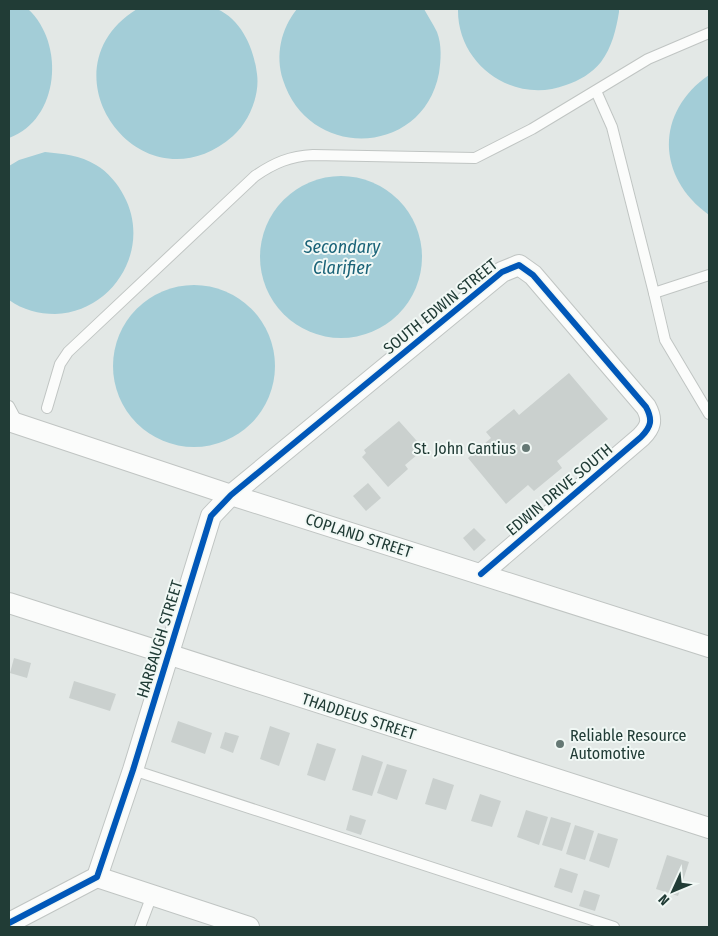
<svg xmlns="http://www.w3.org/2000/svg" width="718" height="936" viewBox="0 0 718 936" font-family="'Fira Sans Condensed',sans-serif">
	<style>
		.water { fill: #a3cdd7 }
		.building { fill: #cad0ce }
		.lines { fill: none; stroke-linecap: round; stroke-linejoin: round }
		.service-casing { stroke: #c0c5c3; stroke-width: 12 }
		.minor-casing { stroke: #c0c5c3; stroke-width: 22 }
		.service { stroke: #fbfcfb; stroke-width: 10 }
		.minor { stroke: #fbfcfb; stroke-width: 20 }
		.cycleway-casing { stroke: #f1f8f5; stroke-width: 9 }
		.cycleway { stroke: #0057b8; stroke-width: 6 }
		.poi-dot { fill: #657874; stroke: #f1f8f5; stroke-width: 2 }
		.labels { text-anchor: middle; stroke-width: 4; stroke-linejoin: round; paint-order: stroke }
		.street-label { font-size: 16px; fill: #213c36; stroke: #f1f8f5 }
		.poi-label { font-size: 16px; fill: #213c36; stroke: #f1f8f5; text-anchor: end }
		.water-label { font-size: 18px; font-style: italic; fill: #1a6378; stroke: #f1f8f5 }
	</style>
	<rect width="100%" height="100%" fill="#e3e8e6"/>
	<g class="water">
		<path d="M 9,9 L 28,9 C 65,43 60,119 9,138 Z"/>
		<path d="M 137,9 L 217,9 C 242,20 254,49 257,74 C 260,95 249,122 233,136 C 142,215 37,71 137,9 Z"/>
		<path d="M 297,9 L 424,9 C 428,16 433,24 437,32 C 442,45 441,60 439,73 C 423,157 309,161 283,80 C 275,55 281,29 297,9 Z"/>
		<path d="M 458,9 L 619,9 L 619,12 C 616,30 612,47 601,62 C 592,73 579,81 566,85 C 514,105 457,65 458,9 Z"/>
		<path d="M 709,75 L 709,215 C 656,177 655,112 709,75 Z"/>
		<path d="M 45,152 C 63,154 80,155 96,165 C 108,172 118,184 124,196 C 152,248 114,312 55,314 C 39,314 23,310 9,300 L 9,166 L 19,160 Z"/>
		<circle cx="341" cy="257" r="81"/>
		<circle cx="194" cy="366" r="81"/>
	</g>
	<g class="building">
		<path d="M 569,373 L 608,419 L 557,461 L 562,468 L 534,491 L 528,485 L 506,504 L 468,458 L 491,438 L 486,432 L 514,409 L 519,415 Z"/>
		<path d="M 399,421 L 424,449 L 405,465 L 408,469 L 388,487 L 362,457 L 366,453 L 364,450 Z"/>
		<path d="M 368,483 L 381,498 L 366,511 L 353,496 Z"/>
		<path d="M 474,528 L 486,540 L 474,551 L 463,538 Z"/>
		<path d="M 14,658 L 31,663 L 27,678 L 10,673 Z"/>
		<path d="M 74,681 L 116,694 L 110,711 L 69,698 Z"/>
		<path d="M 178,721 L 212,733 L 205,754 L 171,742 Z"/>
		<path d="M 270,726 L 290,733 L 279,766 L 260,759 Z"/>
		<path d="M 225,732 L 239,736 L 233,753 L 220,748 Z"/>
		<path d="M 317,743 L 336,749 L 325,781 L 307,775 Z"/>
		<path d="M 362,755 L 383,762 L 372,796 L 352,790 Z"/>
		<path d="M 387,764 L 407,770 L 397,800 L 377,793 Z"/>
		<path d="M 433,778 L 454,785 L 446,810 L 425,804 Z"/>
		<path d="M 480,794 L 501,801 L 492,827 L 471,821 Z"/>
		<path d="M 526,810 L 548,817 L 539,845 L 517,837 Z"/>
		<path d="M 350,815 L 366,820 L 361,835 L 346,830 Z"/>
		<path d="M 551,817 L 571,823 L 562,851 L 542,845 Z"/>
		<path d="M 575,825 L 594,831 L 585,860 L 566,854 Z"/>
		<path d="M 598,833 L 618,839 L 609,868 L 589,861 Z"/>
		<path d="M 667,855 L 689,862 L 678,896 L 656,889 Z"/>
		<path d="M 560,868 L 578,874 L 572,893 L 554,887 Z"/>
		<path d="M 584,890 L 600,895 L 595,911 L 579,906 Z"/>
	</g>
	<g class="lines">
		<defs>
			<g id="service">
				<path d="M 596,91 L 612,127 L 654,293 L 709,275"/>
				<path d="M 654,293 L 665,340 L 709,414"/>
				<path d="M 9,406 L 18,423"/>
				<path d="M 47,408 L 60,364 L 68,352 L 255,176 C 274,163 290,156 313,155 L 475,158 L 532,129 L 648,59 L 709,33"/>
				<path d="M 133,770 L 614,927"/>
				<path d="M 140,927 L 152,895"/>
			</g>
			<g id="minor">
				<path d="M 9,421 L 231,495 L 709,647"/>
				<path d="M 9,603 L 709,828"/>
				<path d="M 97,877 L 249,927"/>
				<path d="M 9,923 L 97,877 L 133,770 L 211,516 L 231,495 L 502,272 L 519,265 L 533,275 L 646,407 C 653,420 651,427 641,437 L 481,574"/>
			</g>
		</defs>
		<use href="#service" class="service-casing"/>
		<use href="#minor" class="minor-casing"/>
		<use href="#service" class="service"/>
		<use href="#minor" class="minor"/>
		<defs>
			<path id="cycleway" d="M 9,923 L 97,877 L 133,770 L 211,516 L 231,495 L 502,272 L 519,265 L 533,275 L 646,407 C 653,420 651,427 641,437 L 481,574"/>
		</defs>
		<use href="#cycleway" class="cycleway-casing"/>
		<use href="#cycleway" class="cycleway"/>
	</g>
	<g class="poi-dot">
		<circle cx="526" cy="448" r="5"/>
		<circle cx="560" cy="744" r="5"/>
	</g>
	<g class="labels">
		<g class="street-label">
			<text transform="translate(440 306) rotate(-39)" y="6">SOUTH EDWIN STREET</text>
			<text transform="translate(559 489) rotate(-40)" y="6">EDWIN DRIVE SOUTH</text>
			<text transform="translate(359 535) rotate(18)" y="6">COPLAND STREET</text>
			<text transform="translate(159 639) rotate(-73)" y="6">HARBAUGH STREET</text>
			<text transform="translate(359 716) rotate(18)" y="6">THADDEUS STREET</text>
		</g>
		<g class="poi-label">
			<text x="516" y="454">St. John Cantius</text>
			<text x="570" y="741" text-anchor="start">Reliable Resource<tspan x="570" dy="18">Automotive</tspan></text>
		</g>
		<g class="water-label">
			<text x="342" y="253">Secondary<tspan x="342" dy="21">Clarifier</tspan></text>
		</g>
	</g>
	<rect width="718" height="936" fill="none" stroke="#213c36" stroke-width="20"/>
	<g transform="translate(673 891) rotate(226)" stroke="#f1f8f5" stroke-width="4" paint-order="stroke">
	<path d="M0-4L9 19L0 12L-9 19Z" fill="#213c36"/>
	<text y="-8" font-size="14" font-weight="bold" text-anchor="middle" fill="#213c36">N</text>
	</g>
</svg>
